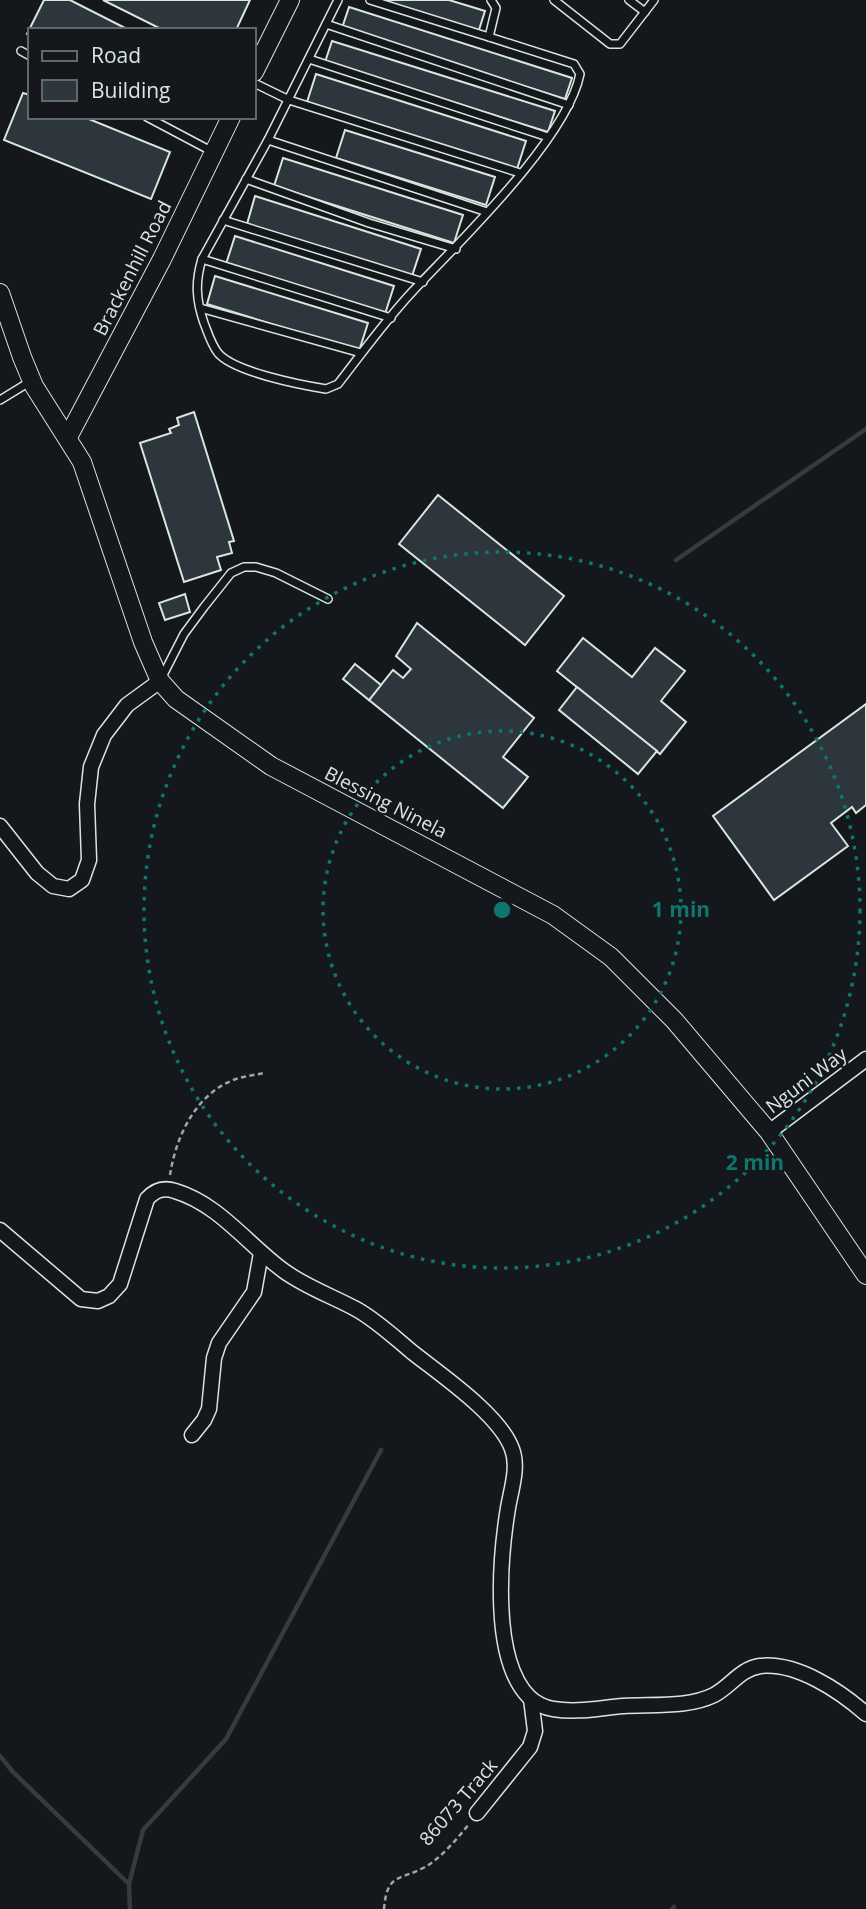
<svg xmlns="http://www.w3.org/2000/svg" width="866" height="1909" viewBox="0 0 866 1909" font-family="'Open Sans',sans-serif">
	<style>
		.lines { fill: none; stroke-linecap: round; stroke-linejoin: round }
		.stream { stroke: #363b3e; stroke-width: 4.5 }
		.building { fill: #2c363c; stroke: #d8e6dc; stroke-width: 2 }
		.service-casing { stroke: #d8e6dc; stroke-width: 10 }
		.minor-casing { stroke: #d8e6dc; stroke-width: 17 }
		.tertiary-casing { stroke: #d8e6dc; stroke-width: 20 }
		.path { stroke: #9da8a2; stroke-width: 2.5; stroke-dasharray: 5 3.5; stroke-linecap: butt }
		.service { stroke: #14181c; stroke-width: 7 }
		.minor { stroke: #14181c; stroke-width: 14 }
		.tertiary { stroke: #14181c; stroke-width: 18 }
		.ring { fill: none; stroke: #0f766e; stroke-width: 3.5; stroke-dasharray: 3.5 7 }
		.labels { text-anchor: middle; stroke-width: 5; stroke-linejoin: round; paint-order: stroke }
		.street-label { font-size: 19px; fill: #d8e6dc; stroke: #14181c }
		.centre { fill: #0f766e; stroke: #14181c; stroke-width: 3.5 }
		.ring-label { font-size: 21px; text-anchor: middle; font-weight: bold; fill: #0f766e; stroke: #14181c; stroke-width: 5; stroke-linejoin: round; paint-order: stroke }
	</style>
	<rect width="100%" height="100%" fill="#14181c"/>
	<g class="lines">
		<g class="stream">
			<path d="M 676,560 L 866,429"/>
			<path d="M 0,1756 L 13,1772 L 129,1884"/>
			<path d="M 130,1909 L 129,1884 L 143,1830 L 226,1739 L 381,1450"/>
			<path d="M 672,1909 L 674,1907"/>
		</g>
	</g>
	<g class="building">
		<path d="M 44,0 L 70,0 L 129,30 L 30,30 L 30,36 L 27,34 Z"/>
		<path d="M 103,0 L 250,0 L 236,30 L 163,30 Z"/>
		<path d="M 376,0 L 449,0 L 485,11 L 478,33 Z"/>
		<path d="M 349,7 L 572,78 L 565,99 L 342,28 Z"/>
		<path d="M 332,41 L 555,111 L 548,132 L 325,62 Z"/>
		<path d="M 316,74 L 526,141 L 517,169 L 307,102 Z"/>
		<path d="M 23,93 L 30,95 L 30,117 L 84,117 L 170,152 L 151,199 L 4,140 Z"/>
		<path d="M 345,130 L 495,177 L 486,205 L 336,158 Z"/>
		<path d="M 283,158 L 463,215 L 454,243 L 274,186 Z"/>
		<path d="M 255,196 L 421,249 L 412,276 L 247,224 Z"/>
		<path d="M 235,236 L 394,286 L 385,314 L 226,264 Z"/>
		<path d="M 215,276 L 368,323 L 359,351 L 207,304 Z"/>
		<path d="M 194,412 L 234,541 L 229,542 L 232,553 L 217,557 L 221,570 L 184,582 L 140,443 L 171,433 L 169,429 L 179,425 L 177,418 Z"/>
		<path d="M 438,495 L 564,596 L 525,645 L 399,544 Z"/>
		<path d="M 185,594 L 190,612 L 165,620 L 159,603 Z"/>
		<path d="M 417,623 L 534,718 L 503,757 L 528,777 L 503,808 L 369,700 L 393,670 L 403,678 L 411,669 L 396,656 Z"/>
		<path d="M 583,638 L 632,677 L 655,648 L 685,671 L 661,701 L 686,722 L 660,754 L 557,671 Z"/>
		<path d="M 355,664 L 381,685 L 369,700 L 343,679 Z"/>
		<path d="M 577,687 L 657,751 L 638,774 L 559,710 Z"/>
		<path d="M 866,704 L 866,805 L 856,813 L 852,807 L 831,823 L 848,846 L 774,900 L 713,816 Z"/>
	</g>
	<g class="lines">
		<defs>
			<g id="service">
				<path d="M 338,0 L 268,140 L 202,259 C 195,282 196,300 204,323 C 208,333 211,344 218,353 C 234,372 301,385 326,389 L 338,384 C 362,353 385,321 412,292 C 459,242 567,139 580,74 L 574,64 L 489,37 L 496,8 L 491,0"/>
				<path d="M 370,0 L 489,37"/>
				<path d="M 554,0 L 610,44 L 620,44 L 654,0"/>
				<path d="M 629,0 L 645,12"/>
				<path d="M 326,24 L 569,105"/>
				<path d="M 21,51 L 30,56"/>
				<path d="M 309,59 L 548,137"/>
				<path d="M 254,83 L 289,100 L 520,173"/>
				<path d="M 147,117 L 213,152"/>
				<path d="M 268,140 L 487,212"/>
				<path d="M 246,179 L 369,223 L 456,249"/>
				<path d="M 223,220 L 423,282"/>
				<path d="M 202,259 L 391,318"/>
				<path d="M 200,308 L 361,353"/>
				<path d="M 0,400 L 31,381"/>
				<path d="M 162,677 L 184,634 L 204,607 L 231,573 L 244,567 L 256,567 L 276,573 L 328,599"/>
			</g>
			<g id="minor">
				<path d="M 0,826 L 37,873 L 53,886 L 69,889 L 82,880 L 89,860 L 87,804 L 91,767 L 104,735 L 127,705 L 160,681"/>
				<path d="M 769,1132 L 866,1059"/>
				<path d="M 0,1230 L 81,1299 L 98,1301 L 109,1296 L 120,1284 L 147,1199 C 155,1190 163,1187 175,1191 C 219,1204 248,1245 284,1271 C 306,1287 332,1296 356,1309 C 376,1320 394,1337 412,1352 C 441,1375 500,1415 512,1449 C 519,1467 511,1490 508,1508 C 500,1557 491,1659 529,1697 C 535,1703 545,1708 553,1709 C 577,1713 599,1708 623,1706 C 652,1704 688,1708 714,1695 C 731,1686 740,1669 760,1666 C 797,1662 840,1691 866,1714"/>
				<path d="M 192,1435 L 204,1420 L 209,1409 L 214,1358 L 219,1343 L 254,1292 L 261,1253"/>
				<path d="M 477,1813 L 530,1747 L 535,1731 L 531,1699"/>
			</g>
			<g id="tertiary">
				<path d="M 254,72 L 290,0"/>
				<path d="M 0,293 L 22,357 L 34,386 L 82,462 L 143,642 L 160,681 L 176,699 L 271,766 L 553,915 L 611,957 L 674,1020 L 769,1132 L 866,1275"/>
				<path d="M 68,437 L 162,259 L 231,117"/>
			</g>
		</defs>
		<use href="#service" class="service-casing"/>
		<use href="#minor" class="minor-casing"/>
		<use href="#tertiary" class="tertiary-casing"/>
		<g class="path">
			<path d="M 170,1175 C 176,1136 196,1093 236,1079 C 245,1076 255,1075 264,1073"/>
			<path d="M 384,1909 C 387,1873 399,1881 425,1867 C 441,1858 457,1839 469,1824"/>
		</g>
		<use href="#service" class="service"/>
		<use href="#minor" class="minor"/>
		<use href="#tertiary" class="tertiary"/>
	</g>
	<g class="ring">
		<circle cx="502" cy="910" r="179"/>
		<circle cx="502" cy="910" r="358"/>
	</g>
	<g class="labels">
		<g class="street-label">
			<text transform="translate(132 268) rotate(-63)" y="7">Brackenhill Road</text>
			<text transform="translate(386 802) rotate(27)" y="7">Blessing Ninela</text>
			<text transform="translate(806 1080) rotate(-37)" y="7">Nguni Way</text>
			<text transform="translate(458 1802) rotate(-49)" y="7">86073 Track</text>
		</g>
	</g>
	<circle cx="502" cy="910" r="10" class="centre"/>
	<g class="ring-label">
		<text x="681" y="917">1 min</text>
		<text x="755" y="1170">2 min</text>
	</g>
	<rect x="28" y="28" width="228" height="91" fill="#14181c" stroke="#626a69" stroke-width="2"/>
	<rect x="42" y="51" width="35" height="10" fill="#14181c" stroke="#626a69" stroke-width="2"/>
	<text x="91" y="63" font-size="21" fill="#d8e6dc">Road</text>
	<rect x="42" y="80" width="35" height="21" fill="#2c363c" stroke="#626a69" stroke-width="2"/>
	<text x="91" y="98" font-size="21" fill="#d8e6dc">Building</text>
</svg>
